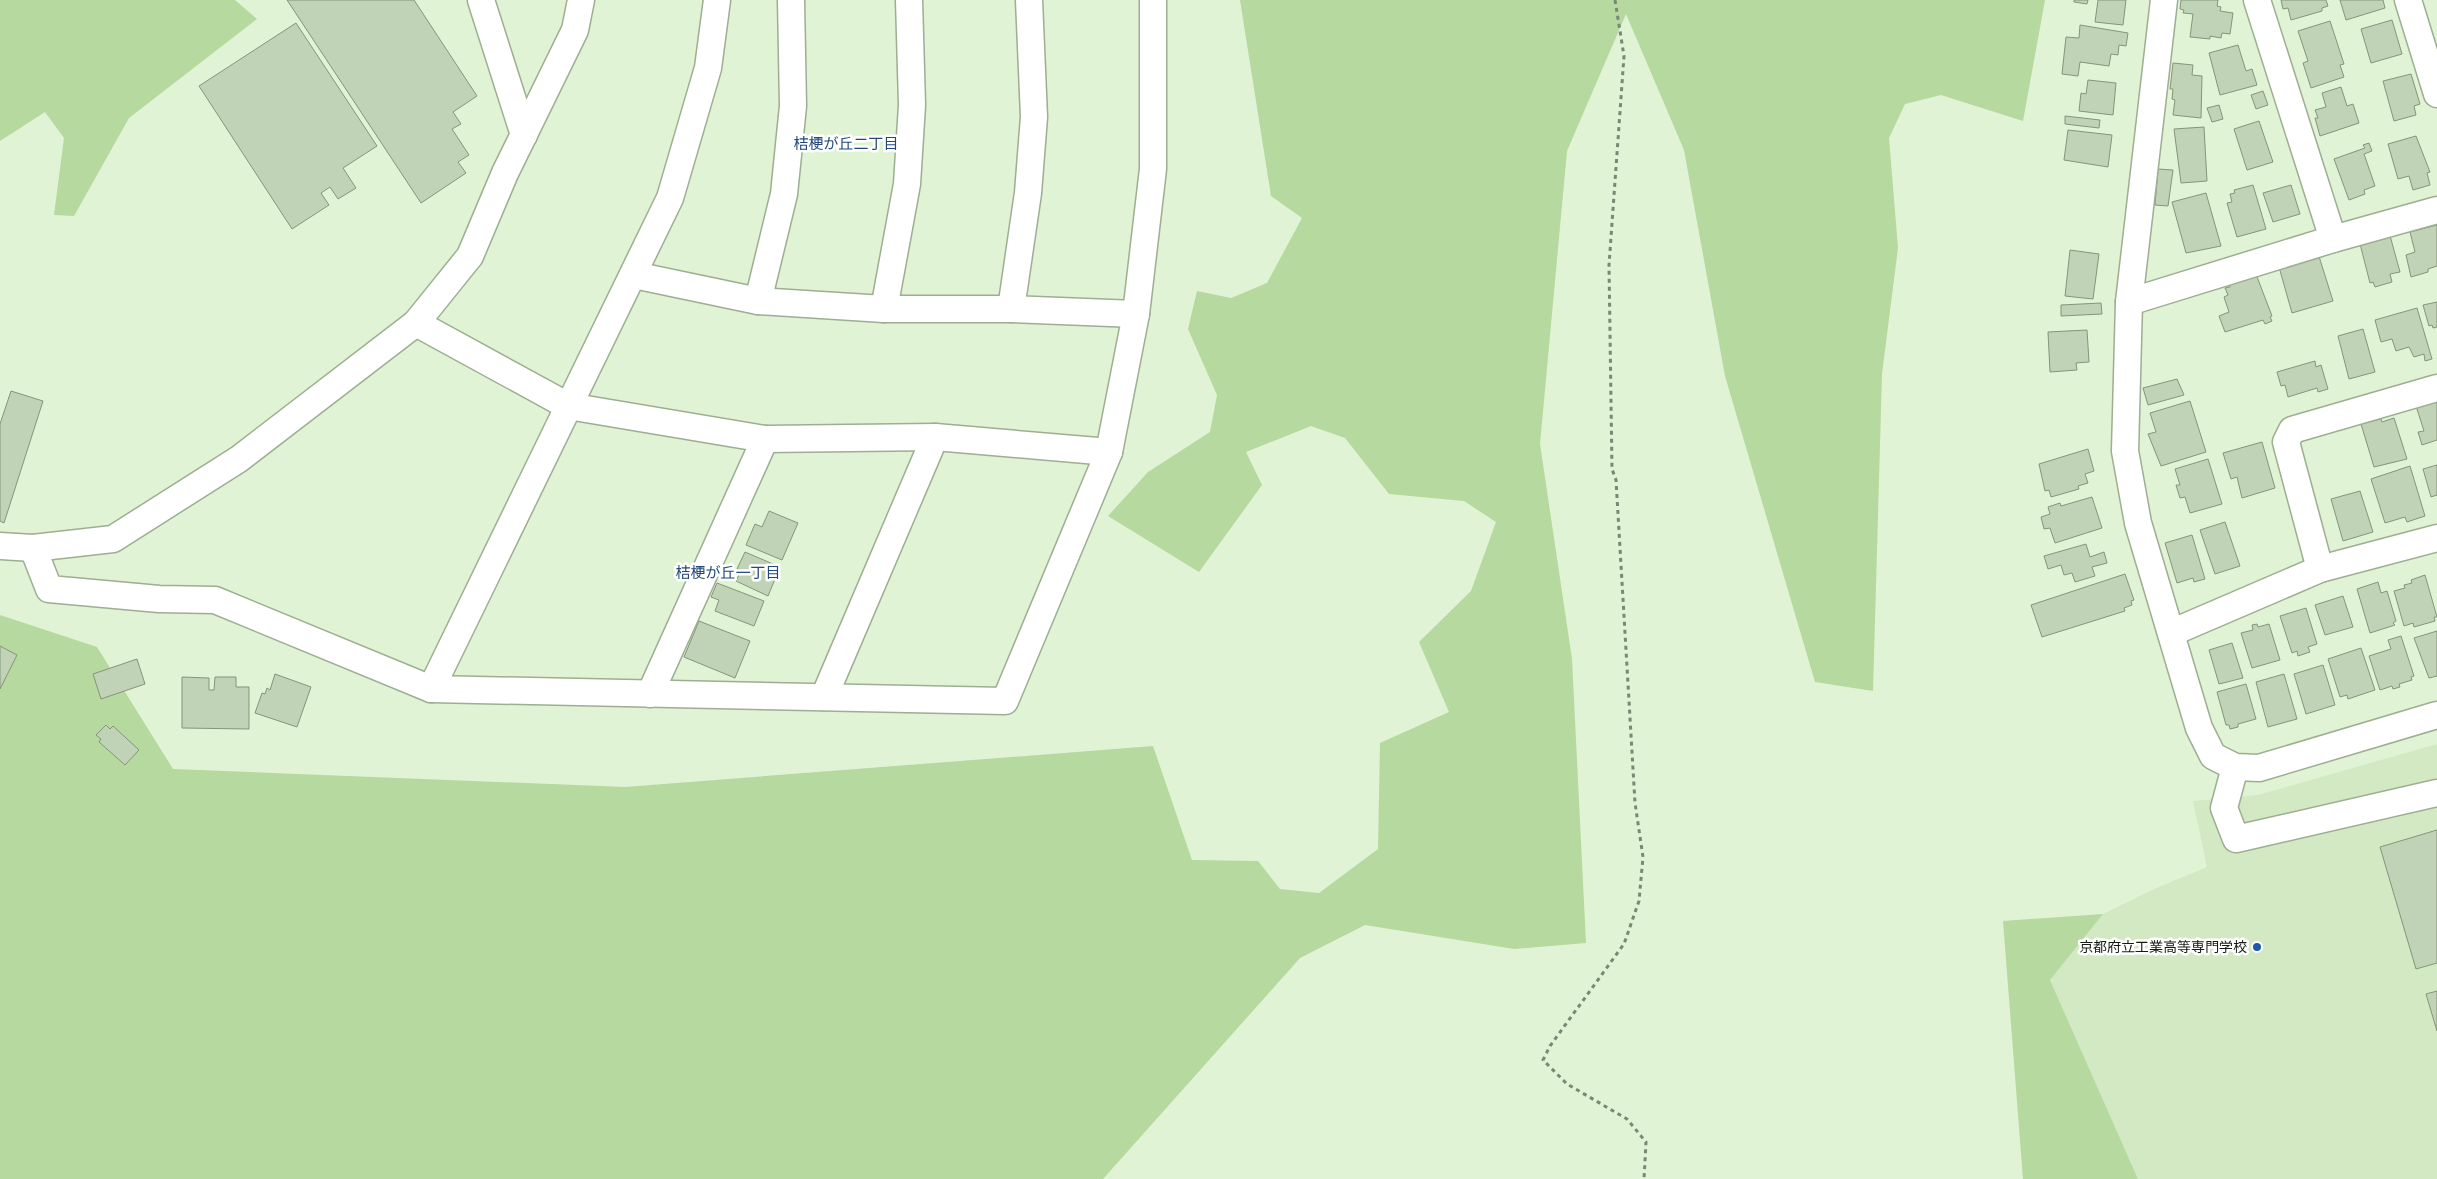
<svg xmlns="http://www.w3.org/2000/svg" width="2437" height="1179" viewBox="0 0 2437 1179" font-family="'Times New Roman','Noto Sans JP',serif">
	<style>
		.built { fill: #d2e9c4 }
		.green { fill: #b5d99e }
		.building { fill: #c1d3b6; stroke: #849579 }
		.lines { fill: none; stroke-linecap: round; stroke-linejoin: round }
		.minor-casing { stroke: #9dae92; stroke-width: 29 }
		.path { stroke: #7a8772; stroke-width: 3; stroke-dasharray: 4 4; stroke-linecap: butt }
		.minor { stroke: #fff; stroke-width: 26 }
		.poi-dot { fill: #1d58a9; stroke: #fff; stroke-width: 2 }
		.labels { text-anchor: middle; stroke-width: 5; stroke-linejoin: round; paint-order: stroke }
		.poi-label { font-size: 14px; fill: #131a0f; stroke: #fff; text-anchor: end }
		.neighbourhood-label { font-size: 15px; fill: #22487d; stroke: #fff }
	</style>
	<rect width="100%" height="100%" fill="#e0f3d4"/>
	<path class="built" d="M 2437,744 L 2437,1179 L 2138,1179 L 2050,980 L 2103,914 L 2154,889 L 2207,867 L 2193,801 L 2258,795 Z"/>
	<g class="green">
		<path d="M 0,0 L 235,0 L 257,19 L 129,118 L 74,216 L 54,215 L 64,138 L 45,112 L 0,141 Z"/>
		<path d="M 1240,0 L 2045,0 L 2023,121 L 1941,95 L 1905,104 L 1889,138 L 1898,248 L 1882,374 L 1873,691 L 1815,682 L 1725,376 L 1684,150 L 1626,14 L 1567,151 L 1540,444 L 1572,659 L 1586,943 L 1514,949 L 1365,925 L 1300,958 L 1103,1179 L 0,1179 L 0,615 L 97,647 L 173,769 L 625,787 L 1153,746 L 1192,860 L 1258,861 L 1280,889 L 1319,893 L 1378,849 L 1380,743 L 1449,712 L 1419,642 L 1471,591 L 1496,522 L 1464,501 L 1389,494 L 1345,438 L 1311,426 L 1246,452 L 1262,485 L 1199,572 L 1108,516 L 1148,472 L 1210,432 L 1217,395 L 1188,329 L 1197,291 L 1231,298 L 1267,283 L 1302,218 L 1271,196 Z"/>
		<path d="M 2103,914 L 2050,980 L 2138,1179 L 2023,1179 L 2003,921 Z"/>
	</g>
	<g class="building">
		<path d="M 287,0 L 414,0 L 477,96 L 453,112 L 461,124 L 452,129 L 469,155 L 458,162 L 466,173 L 421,203 Z"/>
		<path d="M 2074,0 L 2088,0 L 2087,4 L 2074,2 Z"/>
		<path d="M 2098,0 L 2126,0 L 2123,25 L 2095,22 Z"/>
		<path d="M 2181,0 L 2218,0 L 2217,6 L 2221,7 L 2220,11 L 2233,13 L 2230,34 L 2222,33 L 2221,38 L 2210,36 L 2210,39 L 2190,37 L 2193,14 L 2183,13 L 2184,10 L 2180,9 Z"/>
		<path d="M 2281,0 L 2326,0 L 2328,6 L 2322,8 L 2322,11 L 2291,20 L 2288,8 L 2283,9 Z"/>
		<path d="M 2340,0 L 2383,0 L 2385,8 L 2346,20 Z"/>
		<path d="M 2392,20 L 2402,54 L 2371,63 L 2361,29 Z"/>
		<path d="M 2330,21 L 2344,64 L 2340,65 L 2344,77 L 2311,88 L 2303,63 L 2308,61 L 2298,31 Z"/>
		<path d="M 296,23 L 377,146 L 343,168 L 356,188 L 338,199 L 330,187 L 321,193 L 329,205 L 292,229 L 199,86 Z"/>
		<path d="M 2080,25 L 2128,33 L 2126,46 L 2119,45 L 2118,55 L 2111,54 L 2109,66 L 2080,62 L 2078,76 L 2062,74 L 2066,37 L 2079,38 Z"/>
		<path d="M 2238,45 L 2246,71 L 2252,69 L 2257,85 L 2220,95 L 2209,53 Z"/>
		<path d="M 2173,63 L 2193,65 L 2192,75 L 2202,76 L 2201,118 L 2173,115 L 2175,100 L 2172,99 L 2173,89 L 2170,89 Z"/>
		<path d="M 2411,74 L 2420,104 L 2414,106 L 2416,115 L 2394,121 L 2383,81 Z"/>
		<path d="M 2088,80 L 2116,83 L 2113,115 L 2079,111 L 2081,93 L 2086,94 Z"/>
		<path d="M 2341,87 L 2347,106 L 2353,104 L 2359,123 L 2320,136 L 2315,118 L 2318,118 L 2315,110 L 2326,107 L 2322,93 Z"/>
		<path d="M 2263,91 L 2268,105 L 2256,109 L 2251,95 Z"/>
		<path d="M 2219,105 L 2223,119 L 2212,122 L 2207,108 Z"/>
		<path d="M 2065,116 L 2100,120 L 2099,128 L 2065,124 Z"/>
		<path d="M 2259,121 L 2273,162 L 2247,170 L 2234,129 Z"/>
		<path d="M 2204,127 L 2207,181 L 2181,183 L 2174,129 Z"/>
		<path d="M 2068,130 L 2112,135 L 2108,167 L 2064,160 Z"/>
		<path d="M 2416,136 L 2430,172 L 2427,173 L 2430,185 L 2413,190 L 2409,176 L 2398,179 L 2388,144 Z"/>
		<path d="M 2369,143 L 2372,151 L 2364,154 L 2375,186 L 2364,190 L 2365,194 L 2349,200 L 2334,159 L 2365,148 L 2363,145 Z"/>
		<path d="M 2158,169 L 2173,170 L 2168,206 L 2155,205 Z"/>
		<path d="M 2253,185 L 2266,229 L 2237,237 L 2227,203 L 2232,202 L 2230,194 L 2235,193 L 2234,190 Z"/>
		<path d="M 2291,185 L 2300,214 L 2273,222 L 2263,193 Z"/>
		<path d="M 2206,193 L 2221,246 L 2186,253 L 2172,202 Z"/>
		<path d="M 2437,225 L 2437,266 L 2428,269 L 2428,272 L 2411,277 L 2406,255 L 2415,252 L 2410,232 Z"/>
		<path d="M 2389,232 L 2400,272 L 2390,274 L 2392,282 L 2375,287 L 2373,282 L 2370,283 L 2359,240 Z"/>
		<path d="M 2070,250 L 2099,254 L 2093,299 L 2065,296 Z"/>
		<path d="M 2317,250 L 2333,301 L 2292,313 L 2279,267 Z"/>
		<path d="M 2254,269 L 2272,316 L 2270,317 L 2272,321 L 2265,324 L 2263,320 L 2225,332 L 2219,316 L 2229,312 L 2224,297 L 2228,295 L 2225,288 L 2230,287 L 2227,280 Z"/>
		<path d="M 2437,302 L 2437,327 L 2433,328 L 2432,325 L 2429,326 L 2423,305 Z"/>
		<path d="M 2101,303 L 2102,314 L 2061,316 L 2061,305 Z"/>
		<path d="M 2417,308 L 2432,359 L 2425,361 L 2424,354 L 2414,357 L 2409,347 L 2396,351 L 2392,339 L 2381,342 L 2375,320 Z"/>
		<path d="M 2363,329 L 2375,372 L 2349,379 L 2338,336 Z"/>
		<path d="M 2087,330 L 2089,362 L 2076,363 L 2077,370 L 2050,372 L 2048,332 Z"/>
		<path d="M 2315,361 L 2316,367 L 2321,365 L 2328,389 L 2318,392 L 2317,388 L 2288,397 L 2285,385 L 2281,386 L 2277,372 Z"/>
		<path d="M 2177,379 L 2184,395 L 2148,405 L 2143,388 Z"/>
		<path d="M 11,391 L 43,401 L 4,523 L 0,521 L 0,424 Z"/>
		<path d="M 2437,400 L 2437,440 L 2422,445 L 2418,432 L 2424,431 L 2416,406 Z"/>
		<path d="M 2190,401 L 2206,452 L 2161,466 L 2148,434 L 2156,432 L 2150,413 Z"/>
		<path d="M 2394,418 L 2407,459 L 2374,467 L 2361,424 L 2381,419 L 2382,422 Z"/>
		<path d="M 2262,442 L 2275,488 L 2242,498 L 2237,477 L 2231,479 L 2223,453 Z"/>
		<path d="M 2088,449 L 2094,471 L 2085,474 L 2088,483 L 2078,486 L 2079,489 L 2051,497 L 2049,490 L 2045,491 L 2039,464 Z"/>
		<path d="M 2208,459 L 2222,504 L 2190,513 L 2185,497 L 2180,498 L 2176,485 L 2180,485 L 2175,469 Z"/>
		<path d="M 2437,465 L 2437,495 L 2431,497 L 2423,469 Z"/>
		<path d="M 2410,466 L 2425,516 L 2407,522 L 2405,517 L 2385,523 L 2371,479 Z"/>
		<path d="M 2360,491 L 2373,532 L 2343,541 L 2331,499 Z"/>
		<path d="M 2092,497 L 2102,528 L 2055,543 L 2050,528 L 2044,529 L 2041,517 L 2050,514 L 2048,507 L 2060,503 L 2061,506 Z"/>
		<path d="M 769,511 L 798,523 L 782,560 L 746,545 L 755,524 L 762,527 Z"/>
		<path d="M 2225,522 L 2240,566 L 2215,574 L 2200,530 Z"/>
		<path d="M 2192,535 L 2205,579 L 2194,582 L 2193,578 L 2177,583 L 2165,543 Z"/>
		<path d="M 2086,544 L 2090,557 L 2104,552 L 2107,563 L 2092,567 L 2095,576 L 2075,582 L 2072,573 L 2064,575 L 2061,565 L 2048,569 L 2044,556 Z"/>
		<path d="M 745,552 L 780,567 L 768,596 L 736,581 L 741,570 L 737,569 Z"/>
		<path d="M 2125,574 L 2134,600 L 2131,601 L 2132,605 L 2124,608 L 2125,611 L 2042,637 L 2031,605 Z"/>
		<path d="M 2425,575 L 2437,617 L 2434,617 L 2435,621 L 2414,627 L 2413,623 L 2404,626 L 2394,591 L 2405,588 L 2404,585 L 2412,583 L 2411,580 Z"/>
		<path d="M 2378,582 L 2381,593 L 2387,591 L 2396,621 L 2393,623 L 2395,625 L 2370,633 L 2357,589 Z"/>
		<path d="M 717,583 L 764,601 L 754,626 L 715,611 L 719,600 L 711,597 Z"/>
		<path d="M 2343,596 L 2353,627 L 2325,635 L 2315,605 Z"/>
		<path d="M 2306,608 L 2317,644 L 2308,647 L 2310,652 L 2298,656 L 2297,651 L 2292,653 L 2280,616 Z"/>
		<path d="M 699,621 L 750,641 L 735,678 L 684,657 Z"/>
		<path d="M 2257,624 L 2258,627 L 2269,624 L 2280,660 L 2252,668 L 2241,633 L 2253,630 L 2252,625 Z"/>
		<path d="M 2437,631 L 2437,676 L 2429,678 L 2414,638 Z"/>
		<path d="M 2401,636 L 2414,676 L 2411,677 L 2412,680 L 2399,684 L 2400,687 L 2393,689 L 2392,686 L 2380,690 L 2369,656 L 2391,649 L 2388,640 Z"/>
		<path d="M 2232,643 L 2243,678 L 2219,684 L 2209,650 Z"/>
		<path d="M 0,646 L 17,655 L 0,689 Z"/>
		<path d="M 2361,648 L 2375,690 L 2348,699 L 2347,695 L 2340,697 L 2328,659 Z"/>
		<path d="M 137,659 L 145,684 L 101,699 L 93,674 Z"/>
		<path d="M 2323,665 L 2335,705 L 2306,714 L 2294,674 Z"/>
		<path d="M 275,674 L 311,687 L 297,727 L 255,713 L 262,693 L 265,694 L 267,688 L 270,690 Z"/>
		<path d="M 2284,674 L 2297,719 L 2268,727 L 2256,682 Z"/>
		<path d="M 182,677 L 209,678 L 209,690 L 214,690 L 215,677 L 236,677 L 236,687 L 249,687 L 249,729 L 182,728 Z"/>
		<path d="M 2246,684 L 2256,719 L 2238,724 L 2238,727 L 2230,729 L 2229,725 L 2226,725 L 2217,692 Z"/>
		<path d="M 106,725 L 110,729 L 113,726 L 139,750 L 125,765 L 99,742 L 101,739 L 96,735 Z"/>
		<path d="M 2437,830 L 2437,963 L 2416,969 L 2380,847 Z"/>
		<path d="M 2437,991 L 2437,1031 L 2426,994 Z"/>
	</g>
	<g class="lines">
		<defs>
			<g id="minor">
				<path d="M 481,0 L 524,135"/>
				<path d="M 2164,0 L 2129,302 L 2125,451 L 2138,523 L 2199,728 L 2213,756 L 2235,767 L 2259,768 L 2437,715"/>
				<path d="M 2257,0 L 2333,239"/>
				<path d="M 2408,0 L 2437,94"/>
				<path d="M 634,275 L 758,301 L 884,309 L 1011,309 L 1136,314"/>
				<path d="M 758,301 L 784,194 L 793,106 L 791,0"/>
				<path d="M 2129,302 L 2333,239 L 2437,210"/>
				<path d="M 884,309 L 907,184 L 912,105 L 909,0"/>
				<path d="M 1011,309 L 1028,193 L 1034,117 L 1029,0"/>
				<path d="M 416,323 L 568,406 L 765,439 L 935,437 L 1109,452"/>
				<path d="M 0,546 L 33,548 L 113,539 L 239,459 L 416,323 L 470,256 L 505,173 L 575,30 L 581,0"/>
				<path d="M 33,548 L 49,589 L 159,599 L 215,600 L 431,689 L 1005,701 L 1109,452 L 1136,314 L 1153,169 L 1153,0"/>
				<path d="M 2320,569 L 2286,442 L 2292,430 L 2437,388"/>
				<path d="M 2171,633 L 2320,569 L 2437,538"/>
				<path d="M 431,689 L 670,198 L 708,68 L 717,0"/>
				<path d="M 650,694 L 765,439"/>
				<path d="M 824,697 L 935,437"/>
				<path d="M 2235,767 L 2224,808 L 2236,839 L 2437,793"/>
			</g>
		</defs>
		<use href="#minor" class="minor-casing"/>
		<path class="path" d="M 1615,0 L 1624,56 L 1609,265 L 1612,469 L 1616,480 L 1635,803 L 1643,857 L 1639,901 L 1624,944 L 1550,1046 L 1543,1060 L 1567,1084 L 1627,1119 L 1646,1142 L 1644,1179"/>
		<use href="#minor" class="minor"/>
	</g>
	<circle class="poi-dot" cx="2257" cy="947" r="5"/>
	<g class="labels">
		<g class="poi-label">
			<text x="2247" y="952">京都府立工業高等専門学校</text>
		</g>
		<g class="neighbourhood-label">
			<text x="846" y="149">桔梗が丘二丁目</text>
			<text x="728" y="578">桔梗が丘一丁目</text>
		</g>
	</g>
</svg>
